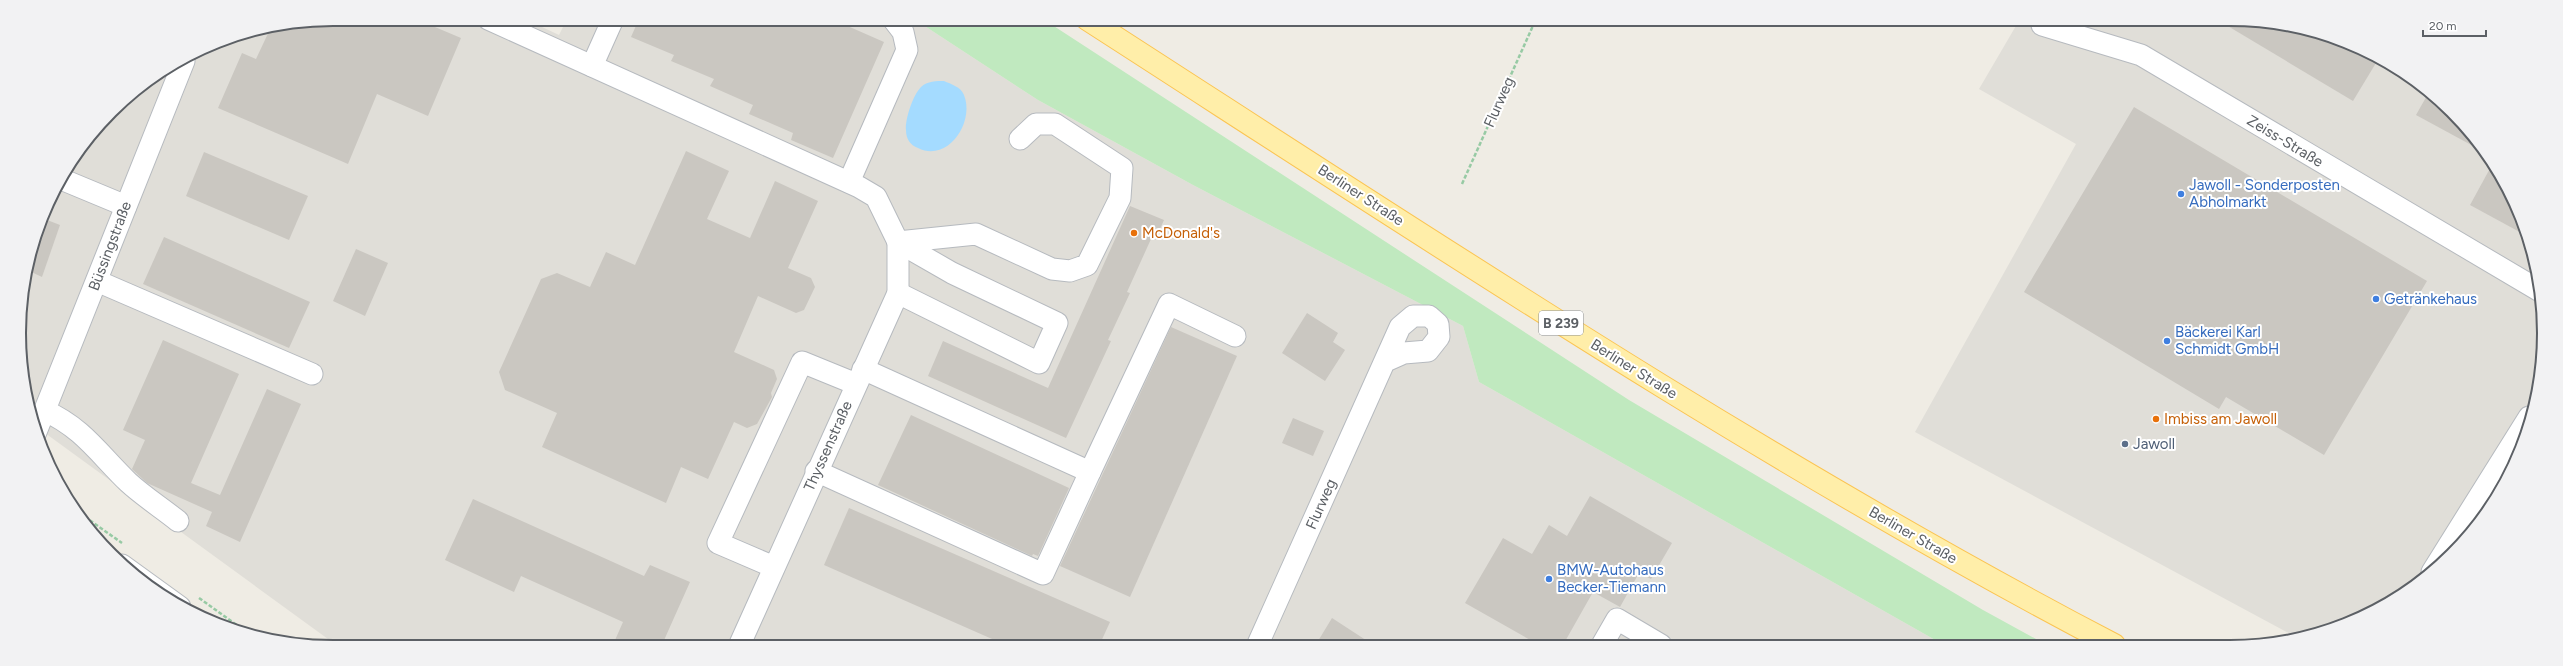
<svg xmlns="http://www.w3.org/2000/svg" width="2563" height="666" viewBox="0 0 2563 666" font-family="Figtree,sans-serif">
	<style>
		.industrial { fill: #e0ded8 }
		.green { fill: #c0e9bf }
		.water { fill: #a4dbff }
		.building { fill: #cac7c1 }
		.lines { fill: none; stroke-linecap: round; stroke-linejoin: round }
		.minor-casing { stroke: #b6babf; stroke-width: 23 }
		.major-casing { stroke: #fbc452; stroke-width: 24 }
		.path { stroke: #97caa4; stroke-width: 2.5; stroke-dasharray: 4 2; stroke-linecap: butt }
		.minor { stroke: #fff; stroke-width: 21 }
		.major { stroke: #ffeea9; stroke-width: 22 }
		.shop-dot { fill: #3f7fe0; stroke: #fff; stroke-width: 1.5 }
		.food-dot { fill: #e8710a; stroke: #fff; stroke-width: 1.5 }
		.service-dot { fill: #5c6f8a; stroke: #fff; stroke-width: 1.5 }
		.labels { text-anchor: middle; stroke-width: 4; stroke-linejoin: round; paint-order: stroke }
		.shield { fill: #fff; stroke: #8d9093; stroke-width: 1 }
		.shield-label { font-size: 14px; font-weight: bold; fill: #5c6065 }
		.street-label { font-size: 15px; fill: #5c6065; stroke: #fff }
		.shop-label { font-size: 15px; fill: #366cbe; stroke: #fff; text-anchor: start }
		.food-label { font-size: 15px; fill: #c56008; stroke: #fff; text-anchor: start }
		.service-label { font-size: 15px; fill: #4e5e75; stroke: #fff; text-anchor: start }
		.rim { fill: none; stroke: #5c6065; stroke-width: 2 }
	</style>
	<rect width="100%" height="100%" fill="#efece4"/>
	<g class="industrial">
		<path d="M 333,19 L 525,19 L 559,35 L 567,19 L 914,19 L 1038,100 L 1193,185 L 1463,326 L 1479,382 L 1944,645 L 339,647 L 34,425 L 30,414 L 20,312 L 30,252 L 51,194 L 84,142 L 126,97 L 213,43 L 272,25 Z"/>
		<path d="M 2020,19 L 2113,19 L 2127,27 L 2132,19 L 2230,19 L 2291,25 L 2350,43 L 2404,72 L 2452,111 L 2491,158 L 2520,213 L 2538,272 L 2544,333 L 2538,394 L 2502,490 L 2437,569 L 2369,615 L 2296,637 L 1915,432 L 2076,144 L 1979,89 Z"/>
	</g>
	<path class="green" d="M 914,19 L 1043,19 L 1629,400 L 1983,610 L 2047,645 L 1944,645 L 1479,382 L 1463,326 L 1193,185 L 1038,100 Z"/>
	<path class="water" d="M 944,81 C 951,84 961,87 964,95 C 975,122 948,163 918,148 C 910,145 906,139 906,130 C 905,119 913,95 921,87 C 927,81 937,81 944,81 Z"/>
	<g class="building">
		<path d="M 333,19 L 416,19 L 461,38 L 428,116 L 377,94 L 348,164 L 218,108 L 242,53 L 256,59 L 272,25 Z"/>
		<path d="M 639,19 L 845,19 L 843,24 L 884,42 L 833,158 L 791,140 L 793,133 L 749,114 L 753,105 L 710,86 L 714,79 L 671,61 L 674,55 L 631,37 Z"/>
		<path d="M 2216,19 L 2291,25 L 2350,43 L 2379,58 L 2353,101 Z"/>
		<path d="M 2429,92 L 2452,111 L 2486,153 L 2416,115 Z"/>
		<path d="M 2134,107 L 2427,281 L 2324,455 L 2226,397 L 2219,409 L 2024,292 Z"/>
		<path d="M 686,151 L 729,171 L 707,219 L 750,238 L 775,181 L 818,201 L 788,268 L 811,278 L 815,287 L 804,310 L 796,313 L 758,296 L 734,352 L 774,370 L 777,379 L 771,393 L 772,397 L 757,424 L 747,428 L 734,422 L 708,479 L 681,467 L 666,503 L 542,447 L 557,413 L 505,390 L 499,372 L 541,279 L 557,273 L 590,287 L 606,252 L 635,265 Z"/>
		<path d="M 204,152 L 308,196 L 289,240 L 186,196 Z"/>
		<path d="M 2493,163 L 2520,213 L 2527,236 L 2470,205 Z"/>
		<path d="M 1130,206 L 1164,220 L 1155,240 L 1151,239 L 1127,292 L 1130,293 L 1108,340 L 1111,341 L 1066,438 L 928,376 L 943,341 L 1048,388 Z"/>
		<path d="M 42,218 L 60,225 L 42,277 L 27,270 L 30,252 Z"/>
		<path d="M 164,237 L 310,302 L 289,348 L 143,284 Z"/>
		<path d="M 356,249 L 388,263 L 365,316 L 333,301 Z"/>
		<path d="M 1307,313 L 1338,333 L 1333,342 L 1345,350 L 1325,381 L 1282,353 Z"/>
		<path d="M 1171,327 L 1237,356 L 1130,597 L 1060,566 Z"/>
		<path d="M 163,340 L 239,374 L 191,483 L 220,495 L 267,389 L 301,404 L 240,542 L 206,526 L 212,512 L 147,483 L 132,469 L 145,440 L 123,430 Z"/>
		<path d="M 911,415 L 1069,488 L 1038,556 L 1033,554 L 1032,556 L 878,485 Z"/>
		<path d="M 1293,418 L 1324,431 L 1313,456 L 1282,443 Z"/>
		<path d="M 1590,496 L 1672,543 L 1651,579 L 1639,573 L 1620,607 L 1593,592 L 1563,645 L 1539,645 L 1465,603 L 1503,538 L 1532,554 L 1549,525 L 1567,536 Z"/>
		<path d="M 473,499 L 644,576 L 650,565 L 690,582 L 661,647 L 612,647 L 623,622 L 521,576 L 514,592 L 445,560 Z"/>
		<path d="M 849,508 L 1110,622 L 1099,646 L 1008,646 L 824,565 Z"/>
		<path d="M 1332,618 L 1375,646 L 1315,646 Z"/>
	</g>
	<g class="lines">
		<defs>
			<g id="minor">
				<path d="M 488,19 L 859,187 L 876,197 L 898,242 L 952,273 L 1057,323 L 1039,363 L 898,293"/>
				<path d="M 2042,25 L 2141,55 L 2540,291"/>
				<path d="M 592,66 L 613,19"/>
				<path d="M 61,179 L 126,206"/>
				<path d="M 849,182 L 907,50 L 903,32 L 893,19"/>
				<path d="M 898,242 L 976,234 L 1052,269 L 1070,271 L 1087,265 L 1120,198 L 1122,168 L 1055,124 L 1036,124 L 1020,139"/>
				<path d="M 97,281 L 312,374"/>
				<path d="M 45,411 C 82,427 100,455 128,482 C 143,496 162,508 178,521"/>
				<path d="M 36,432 L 184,61"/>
				<path d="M 816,471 L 1043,574 L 1090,472 L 863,369"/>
				<path d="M 1090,472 L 1169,304 L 1235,336"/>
				<path d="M 122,565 L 180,607"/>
				<path d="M 774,567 L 718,543 L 802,362 L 856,384"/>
				<path d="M 2432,572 L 2529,417"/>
				<path d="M 1602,645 L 1617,619 L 1661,645"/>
				<path d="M 739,646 L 898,293 L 898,242"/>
				<path d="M 1257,646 L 1400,327 L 1413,316 L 1429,316 L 1438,324 L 1439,337 L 1428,351 L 1404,353 L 1386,361"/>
			</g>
			<path id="major" d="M 1087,19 C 1424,236 1758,459 2114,645"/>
		</defs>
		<use href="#minor" class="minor-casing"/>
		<use href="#major" class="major-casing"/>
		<g class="path">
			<path d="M 1462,184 L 1536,19"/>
			<path d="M 75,510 L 122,543"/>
			<path d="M 199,598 L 245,631"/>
		</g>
		<use href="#minor" class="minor"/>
		<use href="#major" class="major"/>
	</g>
	<g class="shop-dot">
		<circle cx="2181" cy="194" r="4"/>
		<circle cx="2376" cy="299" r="4"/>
		<circle cx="2167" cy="341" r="4"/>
		<circle cx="1549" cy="579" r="4"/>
	</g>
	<g class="food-dot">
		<circle cx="1134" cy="233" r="4"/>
		<circle cx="2156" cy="419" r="4"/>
	</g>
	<circle class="service-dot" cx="2125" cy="444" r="4"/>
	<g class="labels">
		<rect class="shield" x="1539" y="311" width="44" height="24" rx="3"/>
		<g class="shield-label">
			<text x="1561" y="328">B 239</text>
		</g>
		<g class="street-label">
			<text transform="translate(1499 102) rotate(-66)" y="5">Flurweg</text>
			<text transform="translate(2285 141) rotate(31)" y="5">Zeiss-Straße</text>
			<text transform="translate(1361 195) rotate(33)" y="5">Berliner Straße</text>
			<text transform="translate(110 246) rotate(-69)" y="5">Büssingstraße</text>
			<text transform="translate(1634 369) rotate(32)" y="5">Berliner Straße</text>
			<text transform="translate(828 446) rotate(-66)" y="5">Thyssenstraße</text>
			<text transform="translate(1321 504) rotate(-66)" y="5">Flurweg</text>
			<text transform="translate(1913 535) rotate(30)" y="5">Berliner Straße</text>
		</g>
		<g class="shop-label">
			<text x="2189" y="190">Jawoll - Sonderposten<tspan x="2189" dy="17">Abholmarkt</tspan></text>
			<text x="2384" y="304">Getränkehaus</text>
			<text x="2175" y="337">Bäckerei Karl<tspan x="2175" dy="17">Schmidt GmbH</tspan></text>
			<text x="1557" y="575">BMW-Autohaus<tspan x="1557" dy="17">Becker-Tiemann</tspan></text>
		</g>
		<g class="food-label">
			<text x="1142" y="238">McDonald's</text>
			<text x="2164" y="424">Imbiss am Jawoll</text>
		</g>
		<g class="service-label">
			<text x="2133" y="449">Jawoll</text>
		</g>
	</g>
	<path d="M0 0H2563V666H0ZM333 26H2230A307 307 0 0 1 2537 333V333A307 307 0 0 1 2230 640H333A307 307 0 0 1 26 333V333A307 307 0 0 1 333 26Z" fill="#f2f2f3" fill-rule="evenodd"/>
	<path class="rim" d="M333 26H2230A307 307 0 0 1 2537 333V333A307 307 0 0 1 2230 640H333A307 307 0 0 1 26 333V333A307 307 0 0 1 333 26Z"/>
	<path d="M2423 30v6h63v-6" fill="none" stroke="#5c6065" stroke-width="2"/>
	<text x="2429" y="30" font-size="12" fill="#5c6065" stroke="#ffffff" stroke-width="3" paint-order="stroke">20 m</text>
</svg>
